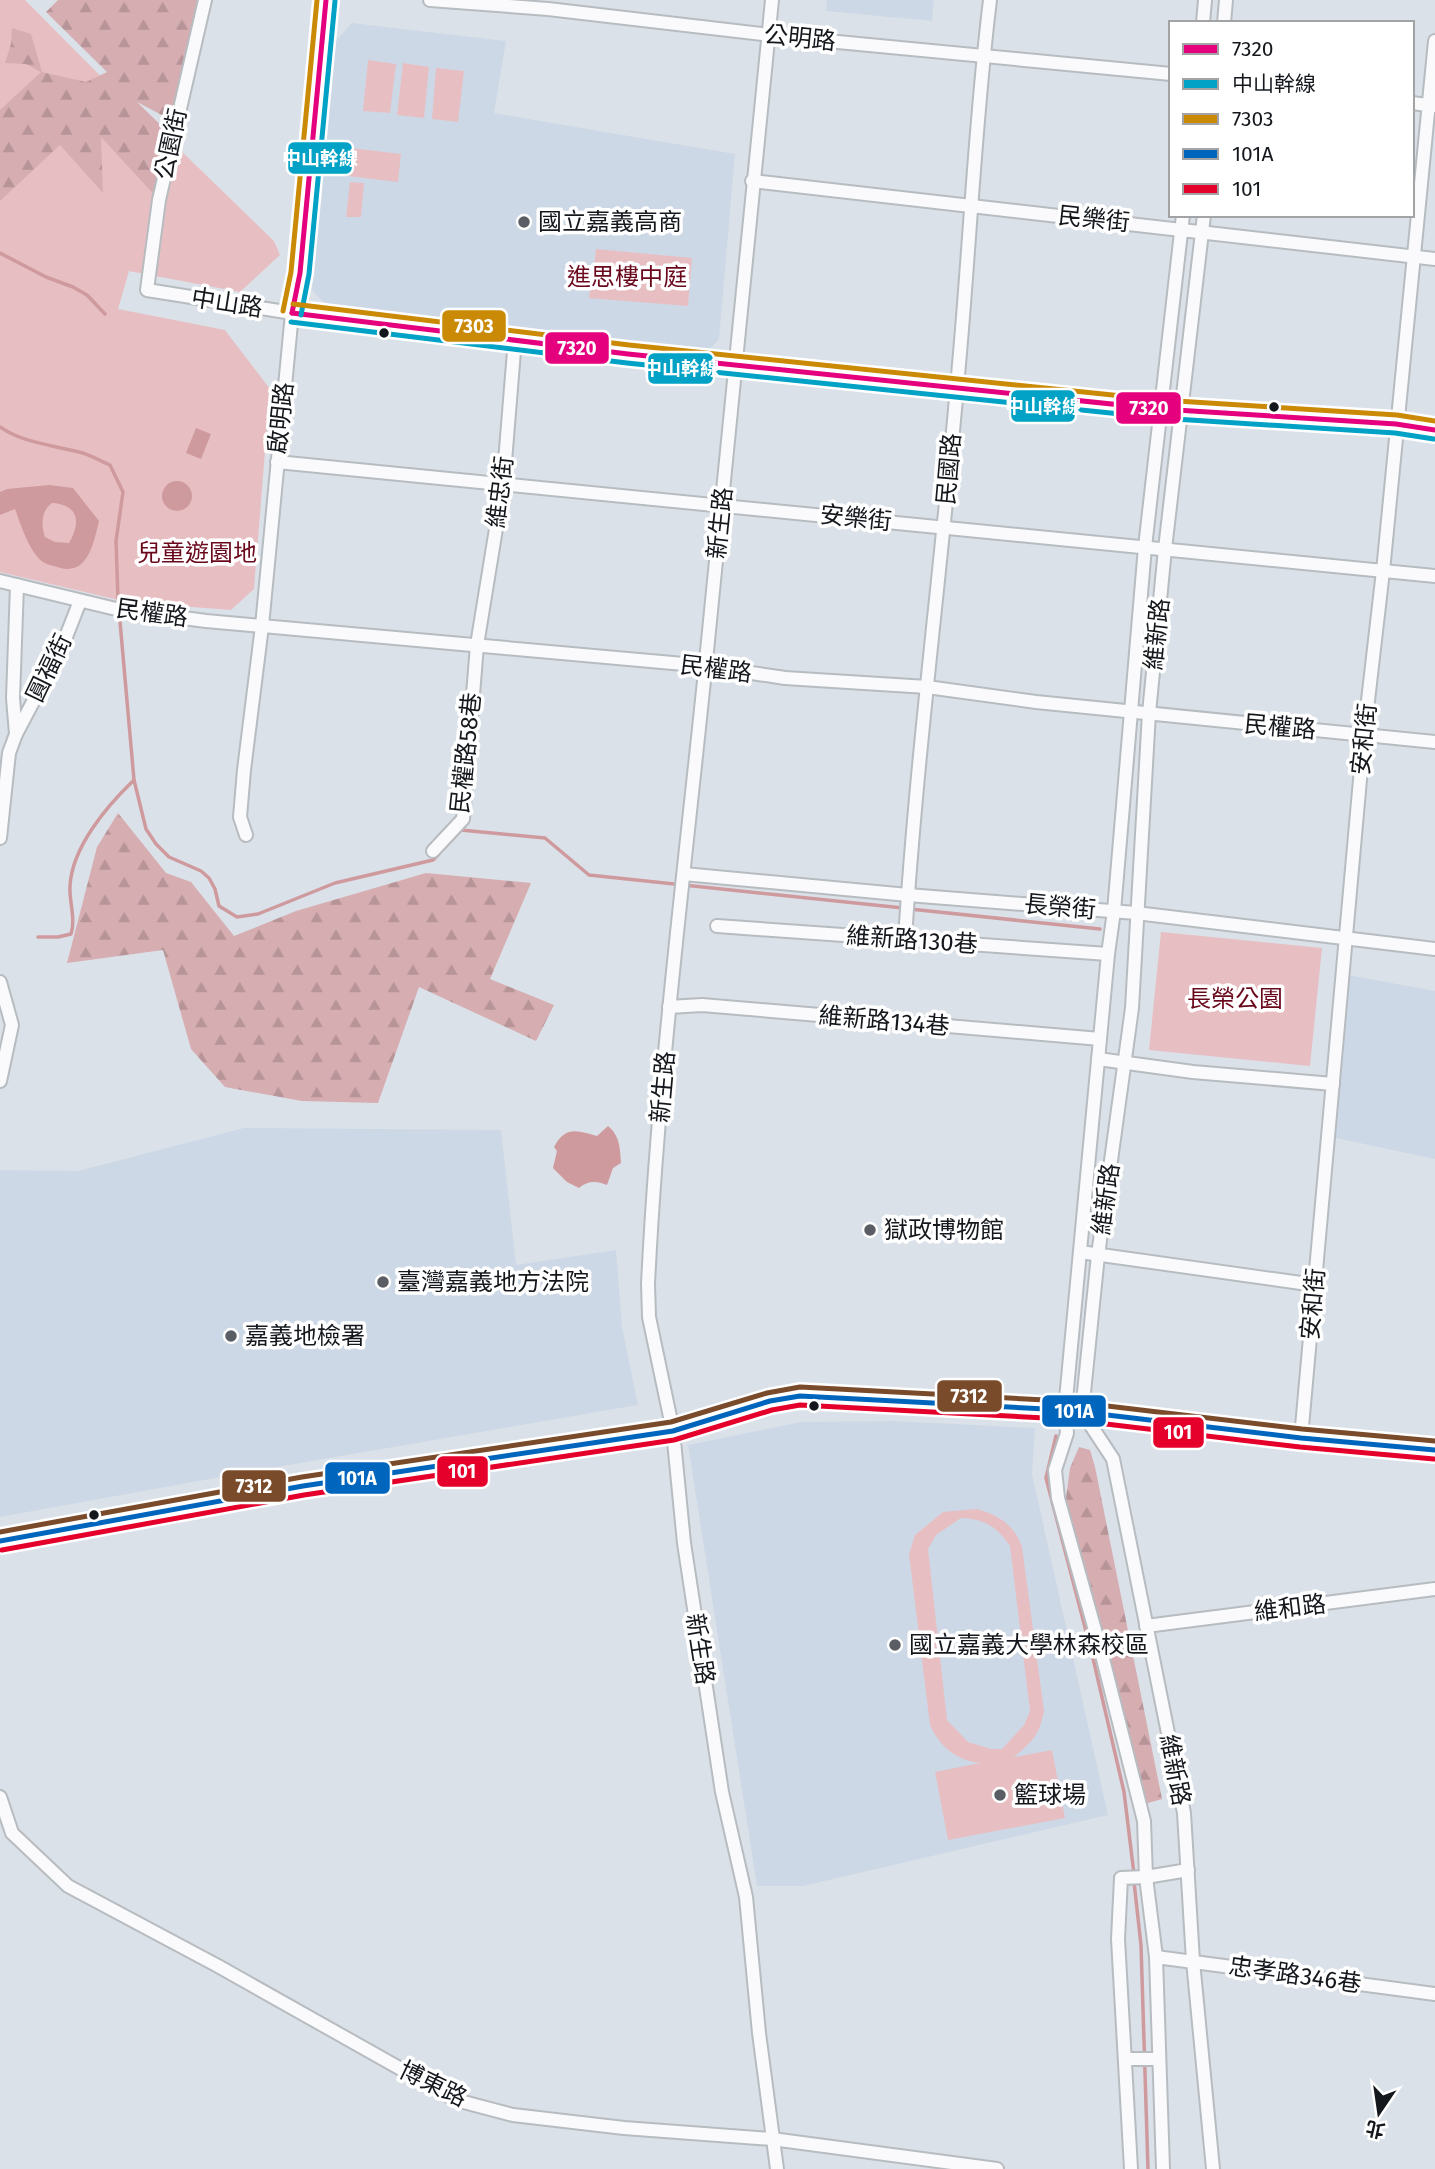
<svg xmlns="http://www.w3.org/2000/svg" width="1435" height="2169" viewBox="0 0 1435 2169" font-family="'Fira Sans','Noto Sans TC',sans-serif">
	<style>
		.built { fill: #cdd8e6 }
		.green { fill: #e7bfc3; fill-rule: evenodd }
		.forest { fill: url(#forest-firs) }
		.water { fill: #cf9a9d; fill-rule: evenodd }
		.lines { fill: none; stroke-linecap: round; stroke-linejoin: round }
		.stream { stroke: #cf9a9d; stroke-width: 3.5 }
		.minor-casing { stroke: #b7bcc1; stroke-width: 16 }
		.major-casing { stroke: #b7bcc1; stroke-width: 19 }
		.minor { stroke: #fafafc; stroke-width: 12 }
		.major { stroke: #fafafc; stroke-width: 16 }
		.bus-1-casing { stroke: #fff; stroke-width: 10 }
		.bus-2-casing { stroke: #fff; stroke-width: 10 }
		.bus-3-casing { stroke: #fff; stroke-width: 10 }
		.bus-4-casing { stroke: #fff; stroke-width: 10 }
		.bus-5-casing { stroke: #fff; stroke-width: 10 }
		.bus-6-casing { stroke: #fff; stroke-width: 10 }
		.bus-1 { stroke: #e5007d; stroke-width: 5 }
		.bus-2 { stroke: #01a2c5; stroke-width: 5 }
		.bus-3 { stroke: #ca8a06; stroke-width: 5 }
		.bus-4 { stroke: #0065bd; stroke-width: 5 }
		.bus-5 { stroke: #e4002b; stroke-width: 5 }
		.bus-6 { stroke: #7a4b2a; stroke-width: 5 }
		.poi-dot { fill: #5a5e64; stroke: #fff; stroke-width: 2.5 }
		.bus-dot { fill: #14181d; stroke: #fff; stroke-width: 2.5 }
		.labels { text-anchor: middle; stroke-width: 7; stroke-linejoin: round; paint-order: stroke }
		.street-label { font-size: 24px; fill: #14181d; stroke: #fff }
		.poi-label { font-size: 24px; fill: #14181d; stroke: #fff; text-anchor: start }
		.park-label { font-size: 24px; fill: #69071b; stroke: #fff }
		.line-badge { stroke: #fff; stroke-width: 2.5 }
		.badge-label { font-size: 19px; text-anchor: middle; font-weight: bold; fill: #fff }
	</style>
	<defs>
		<pattern id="forest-firs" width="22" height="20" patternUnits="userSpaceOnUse" patternTransform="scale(1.75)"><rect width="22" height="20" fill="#d6adb1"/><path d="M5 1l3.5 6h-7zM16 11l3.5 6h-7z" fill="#b79498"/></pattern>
	</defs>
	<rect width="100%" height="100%" fill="#dbe1e8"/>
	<g class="built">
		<path d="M 827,0 L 934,0 L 932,21 L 826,11 Z"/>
		<path d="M 352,23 L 506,41 L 494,113 L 735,154 L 719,339 L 709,350 L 333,312 L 312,290 L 334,43 Z"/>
		<path d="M 1348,975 L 1435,991 L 1435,1159 L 1331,1137 Z"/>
		<path d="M 244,1128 L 501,1130 L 516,1265 L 616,1250 L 622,1327 L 638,1405 L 254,1471 L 0,1517 L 0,1170 L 78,1171 Z"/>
		<path d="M 896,1421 L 1035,1428 L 1032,1474 L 1108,1815 L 803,1886 L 757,1886 L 688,1445 L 801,1422 Z"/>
	</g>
	<g class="green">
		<path d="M 0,0 L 25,0 L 164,140 L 178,148 L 274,241 L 280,255 L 240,292 L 129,271 L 118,309 L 225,330 L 270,389 L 254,589 L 231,610 L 127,602 L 0,572 Z"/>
		<path d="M 368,60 L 396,64 L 390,113 L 363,111 Z"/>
		<path d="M 403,63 L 429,67 L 424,118 L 397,115 Z"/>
		<path d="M 436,68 L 464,71 L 458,122 L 432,119 Z"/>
		<path d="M 351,148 L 401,154 L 398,182 L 348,176 Z"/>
		<path d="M 350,182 L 364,183 L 361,217 L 346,217 Z"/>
		<path d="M 596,249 L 692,258 L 688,306 L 589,298 L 591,279 L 599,277 L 600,274 L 594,267 Z"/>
		<path d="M 1161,932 L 1322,948 L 1310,1066 L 1149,1050 Z"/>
		<path d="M 977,1509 C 998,1515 1015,1525 1022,1547 L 1044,1711 C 1039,1736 1033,1741 1014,1757 L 1052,1750 L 1065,1818 L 948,1840 L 935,1772 L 980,1763 C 956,1760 940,1747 930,1725 L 909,1554 L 915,1535 L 943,1512 ZM 961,1518 C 985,1519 997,1527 1010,1546 L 1030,1711 L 1024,1725 L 1002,1749 L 991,1749 L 968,1742 L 947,1720 L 928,1549 L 936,1535 Z"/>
	</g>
	<g class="forest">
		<path d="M 58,0 L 205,0 L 175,122 L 137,102 L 172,136 L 159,200 L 101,137 L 103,193 L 60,145 L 0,201 L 0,110 L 41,72 L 26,64 L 5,63 L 11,44 L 12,28 L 31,34 L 42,72 L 86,82 L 107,72 L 46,12 Z"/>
		<path d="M 118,813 L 166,873 L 191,882 L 234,936 L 296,911 L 426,873 L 531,883 L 490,979 L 554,1005 L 536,1041 L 419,987 L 378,1103 L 302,1101 L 225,1087 L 191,1049 L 163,950 L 67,963 L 97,847 Z"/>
		<path d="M 1079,1447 L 1090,1450 L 1095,1467 L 1162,1799 L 1141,1805 L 1114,1680 L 1066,1498 L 1070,1468 Z"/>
	</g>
	<g class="water">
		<path d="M 196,428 L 211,434 L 201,459 L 186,453 Z"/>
		<circle cx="177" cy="496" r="15"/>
		<path d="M 49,485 L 73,488 L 99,521 C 93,546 87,579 54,566 C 50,565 46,564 43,562 C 29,552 21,525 15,509 L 0,515 L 0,492 L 7,489 ZM 52,503 C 79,505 81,522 69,543 L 55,542 L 45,537 C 41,525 41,511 52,503 Z"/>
		<path d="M 608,1126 C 620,1136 620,1148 621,1163 L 613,1168 L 607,1185 C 597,1181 588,1180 579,1188 L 567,1182 L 553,1168 L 557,1151 L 554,1147 C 565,1126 577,1130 597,1136 Z"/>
	</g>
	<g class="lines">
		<g class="stream">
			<path d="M 0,253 L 46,277 L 73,287 L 87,295 L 105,314"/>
			<path d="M 0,427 C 23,443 52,445 79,452 C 89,454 100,461 110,465 L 123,492 L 116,541 L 118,599 L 134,780 L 146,829 L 156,844 L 169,857 L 201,871 L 209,878 L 215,889 L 219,906 L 237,917 L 258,914 L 335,883 L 433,860 L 439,854"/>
			<path d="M 444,848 L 461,830 L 545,838 L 589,875 L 903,908"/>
			<path d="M 910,909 L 1100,929"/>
			<path d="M 38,937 L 58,937 L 71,934 C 76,919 69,902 70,886 C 72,847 107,806 133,781"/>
			<path d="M 1056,1436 L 1046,1478 L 1092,1654 L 1124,1792 L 1134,1874"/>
			<path d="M 1134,1882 L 1141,1945 L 1148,2169"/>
		</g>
		<defs>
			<g id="minor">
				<path d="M 205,0 L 159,200 L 147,290 L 292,313 L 628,354 L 1160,409 L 1396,424 L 1435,430"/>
				<path d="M 430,0 L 548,9 L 796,38 L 1171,74"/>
				<path d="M 772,0 C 748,224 729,447 705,671 C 684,875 658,1079 648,1284 L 649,1317 L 673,1431 L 684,1543 L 722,1792 L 746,1897 L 759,2033 L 777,2169"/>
				<path d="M 1203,23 L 1205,0"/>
				<path d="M 1224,23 L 1226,0"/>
				<path d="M 1412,103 L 1435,106"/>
				<path d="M 752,181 L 1435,259"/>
				<path d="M 1204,215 L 1165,549 L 1149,713 L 1132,1008 L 1098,1255 L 1082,1412 L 1113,1459 L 1184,1813 L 1193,1961 L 1213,2169"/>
				<path d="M 277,462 L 1435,576"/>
				<path d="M 0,581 L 116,609 L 206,621 L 706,666 L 785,678 L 927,687 L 1036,702 L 1435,742"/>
				<path d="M 16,734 L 62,647 L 80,601"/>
				<path d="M 246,835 L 240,817 L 244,770 L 262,626 L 292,313 L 300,273 L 326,0"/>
				<path d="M 0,838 L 9,753 L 16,734 L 13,698 L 17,585"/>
				<path d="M 433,851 L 463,819 L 477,645 L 503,486 L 515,339"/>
				<path d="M 684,874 L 908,895 L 1136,913 L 1435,949"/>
				<path d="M 717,926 L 1108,954"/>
				<path d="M 905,939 C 917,747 943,556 959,364 C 970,243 975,121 990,0"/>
				<path d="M 0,982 L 12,1025 L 0,1081"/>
				<path d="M 669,1007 L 702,1005 L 1100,1039"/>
				<path d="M 1098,1059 L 1193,1072 L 1333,1084"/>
				<path d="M 1080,1252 L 1315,1285"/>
				<path d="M 1301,1438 L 1364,735 L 1383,571 L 1435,41"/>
				<path d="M 1146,1626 L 1435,1589"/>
				<path d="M 0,1797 L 12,1833 L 68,1886 L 218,1966 L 456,2100 L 513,2115 L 624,2128 L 772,2139 L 997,2169"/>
				<path d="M 1156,1957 L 1435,1994"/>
				<path d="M 1125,2059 L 1159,2059"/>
				<path d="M 1131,2169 L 1118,1939 L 1121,1878 L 1146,1877 L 1188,1870"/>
				<path d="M 1163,2169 L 1156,1957 L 1146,1877 L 1144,1821 L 1102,1655 L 1058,1498 L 1055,1470 L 1067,1433 L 1065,1410 L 1108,954 L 1114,911 L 1145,547 L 1183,215"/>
			</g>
			<path id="major" d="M 0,1541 L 303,1486 L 673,1431 L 770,1401 L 800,1396 L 1065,1410 L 1301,1438 L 1435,1450"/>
		</defs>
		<use href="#minor" class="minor-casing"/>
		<use href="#major" class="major-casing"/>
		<use href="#minor" class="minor"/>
		<use href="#major" class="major"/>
		<defs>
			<g id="bus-1">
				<path d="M 292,313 L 628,354 L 1160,409 L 1396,424 L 1435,430"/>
				<path d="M 292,313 L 300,273 L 326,0"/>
			</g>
			<g id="bus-2">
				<path d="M 301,315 L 309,274 L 335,1"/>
				<path d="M 291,322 L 627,363 L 1159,418 L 1395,433 L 1434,439"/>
			</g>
			<g id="bus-3">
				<path d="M 293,304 L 629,345 L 1161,400 L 1397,415 L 1435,421"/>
				<path d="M 283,311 L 291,272 L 317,0"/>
			</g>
			<path id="bus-4" d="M 0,1541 L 303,1486 L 673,1431 L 770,1401 L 800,1396 L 1065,1410 L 1301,1438 L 1435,1450"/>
			<path id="bus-5" d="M 2,1550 L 304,1495 L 674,1440 L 772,1410 L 800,1405 L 1064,1419 L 1300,1447 L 1434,1459"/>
			<path id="bus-6" d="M 0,1532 L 302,1477 L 671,1422 L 767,1393 L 800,1387 L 1065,1401 L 1302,1429 L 1435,1441"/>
		</defs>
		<use href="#bus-1" class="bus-1-casing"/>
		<use href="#bus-2" class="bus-2-casing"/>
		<use href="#bus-3" class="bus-3-casing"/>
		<use href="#bus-4" class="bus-4-casing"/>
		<use href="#bus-5" class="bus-5-casing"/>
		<use href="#bus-6" class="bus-6-casing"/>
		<use href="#bus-1" class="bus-1"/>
		<use href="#bus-2" class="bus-2"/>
		<use href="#bus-3" class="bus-3"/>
		<use href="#bus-4" class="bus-4"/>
		<use href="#bus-5" class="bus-5"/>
		<use href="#bus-6" class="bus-6"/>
	</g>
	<g class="poi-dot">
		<circle cx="524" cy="222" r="7"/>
		<circle cx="870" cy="1230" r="7"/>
		<circle cx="383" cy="1282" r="7"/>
		<circle cx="231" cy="1336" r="7"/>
		<circle cx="895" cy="1645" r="7"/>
		<circle cx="1000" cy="1795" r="7"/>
	</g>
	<g class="bus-dot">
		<circle cx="384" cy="333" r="6"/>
		<circle cx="1274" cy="407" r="6"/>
		<circle cx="814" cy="1406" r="6"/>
		<circle cx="94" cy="1515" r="6"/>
	</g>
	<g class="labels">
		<g class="street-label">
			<text transform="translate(800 38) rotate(6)" y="8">公明路</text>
			<text transform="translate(171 144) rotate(-78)" y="8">公園街</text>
			<text transform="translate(1094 219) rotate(6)" y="8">民樂街</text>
			<text transform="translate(227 303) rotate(9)" y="8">中山路</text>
			<text transform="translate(281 418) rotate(-84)" y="8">啟明路</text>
			<text transform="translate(949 469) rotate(-85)" y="8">民國路</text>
			<text transform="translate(500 492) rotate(-83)" y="8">維忠街</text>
			<text transform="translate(856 518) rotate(6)" y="8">安樂街</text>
			<text transform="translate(720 523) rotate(-84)" y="8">新生路</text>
			<text transform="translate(152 613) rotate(8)" y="8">民權路</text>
			<text transform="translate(1157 634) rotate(-84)" y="8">維新路</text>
			<text transform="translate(49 668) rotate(-64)" y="8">圓福街</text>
			<text transform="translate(716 669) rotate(7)" y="8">民權路</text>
			<text transform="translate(1280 727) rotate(5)" y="8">民權路</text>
			<text transform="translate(1364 739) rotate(-84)" y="8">安和街</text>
			<text transform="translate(466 753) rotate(-84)" y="8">民權路58巷</text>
			<text transform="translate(1060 907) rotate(5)" y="8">長榮街</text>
			<text transform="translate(912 940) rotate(4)" y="8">維新路130巷</text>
			<text transform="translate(884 1021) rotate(5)" y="8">維新路134巷</text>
			<text transform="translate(663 1087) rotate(-85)" y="8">新生路</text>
			<text transform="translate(1106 1199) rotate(-82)" y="8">維新路</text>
			<text transform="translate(1313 1304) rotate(-85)" y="8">安和街</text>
			<text transform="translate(1290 1608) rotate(-7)" y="8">維和路</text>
			<text transform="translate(700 1649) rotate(81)" y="8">新生路</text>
			<text transform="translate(1175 1770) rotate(79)" y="8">維新路</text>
			<text transform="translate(1295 1975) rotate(8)" y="8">忠孝路346巷</text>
			<text transform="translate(433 2084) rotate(26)" y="8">博東路</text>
		</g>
		<g class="poi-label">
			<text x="538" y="230">國立嘉義高商</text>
			<text x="884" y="1238">獄政博物館</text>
			<text x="397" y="1290">臺灣嘉義地方法院</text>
			<text x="245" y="1344">嘉義地檢署</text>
			<text x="909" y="1653">國立嘉義大學林森校區</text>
			<text x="1014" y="1803">籃球場</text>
		</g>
		<g class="park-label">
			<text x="627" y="285">進思樓中庭</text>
			<text x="197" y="561">兒童遊園地</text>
			<text x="1235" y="1007">長榮公園</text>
		</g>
	</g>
	<g class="line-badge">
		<rect x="287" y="141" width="66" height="34" rx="7" fill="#01a2c5"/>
		<rect x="441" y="309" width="66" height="34" rx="7" fill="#ca8a06"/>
		<rect x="544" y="331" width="66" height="34" rx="7" fill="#e5007d"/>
		<rect x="647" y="352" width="67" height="33" rx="7" fill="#01a2c5"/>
		<rect x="1010" y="389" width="66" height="34" rx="7" fill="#01a2c5"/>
		<rect x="1115" y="391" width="67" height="34" rx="7" fill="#e5007d"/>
		<rect x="936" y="1379" width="67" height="34" rx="7" fill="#7a4b2a"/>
		<rect x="1041" y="1394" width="66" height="34" rx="7" fill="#0065bd"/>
		<rect x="1152" y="1416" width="53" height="33" rx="7" fill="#e4002b"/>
		<rect x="436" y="1455" width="53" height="33" rx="7" fill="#e4002b"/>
		<rect x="324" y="1461" width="67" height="34" rx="7" fill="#0065bd"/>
		<rect x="221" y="1469" width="66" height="34" rx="7" fill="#7a4b2a"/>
	</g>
	<g class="badge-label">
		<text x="320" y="165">中山幹線</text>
		<text x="474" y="333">7303</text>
		<text x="577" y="355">7320</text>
		<text x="681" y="375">中山幹線</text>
		<text x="1043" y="413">中山幹線</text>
		<text x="1149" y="415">7320</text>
		<text x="969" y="1403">7312</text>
		<text x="1074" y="1418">101A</text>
		<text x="1178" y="1439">101</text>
		<text x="462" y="1478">101</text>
		<text x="357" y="1485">101A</text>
		<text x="254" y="1493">7312</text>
	</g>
	<rect x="1169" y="21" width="245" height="196" fill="#ffffff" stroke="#a1a3a5" stroke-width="2"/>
	<rect x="1183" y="44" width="35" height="10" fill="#e5007d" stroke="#a1a3a5" stroke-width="2"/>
	<text x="1232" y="56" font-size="21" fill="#14181d">7320</text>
	<rect x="1183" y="79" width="35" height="10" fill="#01a2c5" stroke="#a1a3a5" stroke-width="2"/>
	<text x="1232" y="91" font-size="21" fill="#14181d">中山幹線</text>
	<rect x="1183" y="114" width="35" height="10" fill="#ca8a06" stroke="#a1a3a5" stroke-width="2"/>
	<text x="1232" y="126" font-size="21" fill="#14181d">7303</text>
	<rect x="1183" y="149" width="35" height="10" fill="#0065bd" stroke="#a1a3a5" stroke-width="2"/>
	<text x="1232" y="161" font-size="21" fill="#14181d">101A</text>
	<rect x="1183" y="184" width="35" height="10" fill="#e4002b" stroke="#a1a3a5" stroke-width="2"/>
	<text x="1232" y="196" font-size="21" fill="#14181d">101</text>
	<g transform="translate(1379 2113) rotate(193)" stroke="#ffffff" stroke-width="5" paint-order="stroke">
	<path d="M0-5L12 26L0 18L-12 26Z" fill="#14181d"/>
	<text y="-10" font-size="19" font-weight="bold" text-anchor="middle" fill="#14181d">北</text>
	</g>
</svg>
